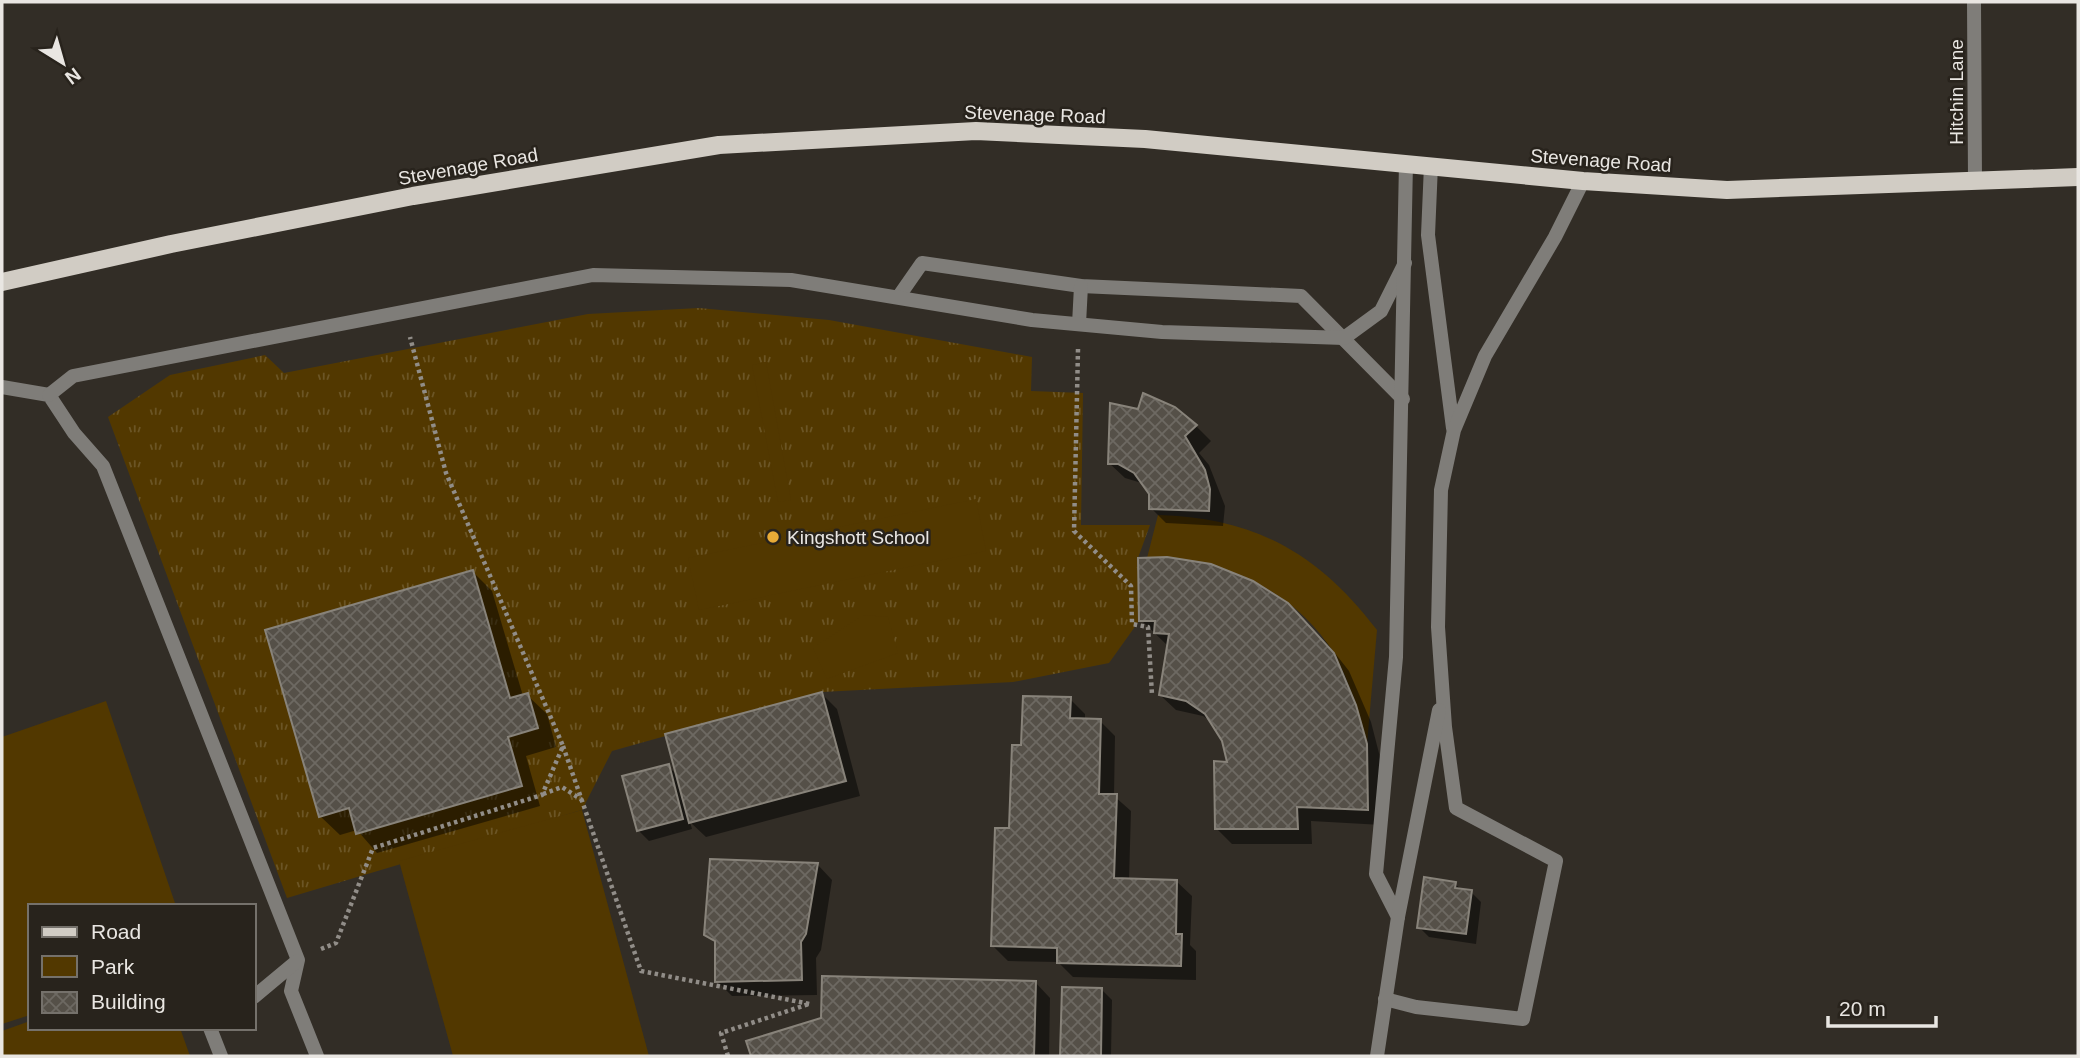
<svg xmlns="http://www.w3.org/2000/svg" width="2080" height="1058" viewBox="0 0 2080 1058" font-family="Helvetica,sans-serif">
	<style>
		.grass { fill: url(#grass-tufts) }
		.park { fill: #523800 }
		.shadow { fill: #0007 }
		.building { fill: url(#building-cross-hatch); stroke: #88837a; stroke-width: 2 }
		.lines { fill: none; stroke-linecap: round; stroke-linejoin: round }
		.path { stroke: #918d88; stroke-width: 4.5; stroke-dasharray: 3.5 3.5; stroke-linecap: butt }
		.lane { stroke: #7f7d79; stroke-width: 14 }
		.street { stroke: #7f7d79; stroke-width: 14 }
		.primary { stroke: #d1ccc4; stroke-width: 18 }
		.poi-dot { fill: #e8ab37; stroke: #28231c; stroke-width: 2.5 }
		.labels { text-anchor: middle; stroke-width: 5; stroke-linejoin: round; paint-order: stroke }
		.street-label { font-size: 19px; fill: #e9e6e2; stroke: #28231c }
		.poi-label { font-size: 19px; fill: #e9e6e2; stroke: #28231c; text-anchor: start }
	</style>
	<defs>
		<pattern id="grass-tufts" width="24" height="20" patternUnits="userSpaceOnUse" patternTransform="scale(1.75)"><rect width="24" height="20" fill="#523800"/><path d="M3 7l-1-3M5 7V3M7 7l1-3M15 17l-1-3M17 17v-4M19 17l1-3" fill="none" stroke="#6b5525"/></pattern>
		<pattern id="building-cross-hatch" width="8" height="8" patternUnits="userSpaceOnUse" patternTransform="scale(1.75)"><rect width="8" height="8" fill="#555048"/><path d="M0 0l8 8M0 8l8-8" fill="none" stroke="#6d6962"/></pattern>
	</defs>
	<rect width="100%" height="100%" fill="#322d26"/>
	<path class="grass" d="M 699,308 L 829,320 L 1032,357 L 1031,391 L 1083,393 L 1081,525 L 1150,525 L 1138,558 L 1139,621 L 1109,663 L 1013,682 L 822,692 L 612,751 L 582,810 L 287,898 L 108,417 L 170,375 L 265,355 L 284,373 L 588,314 Z"/>
	<g class="park">
		<path d="M 766,362 L 791,500 L 778,502 L 752,365 Z"/>
		<path d="M 976,499 L 986,551 L 699,610 L 688,558 Z"/>
		<path d="M 1158,515 C 1256,518 1318,553 1377,630 L 1367,744 C 1359,714 1350,681 1334,654 C 1296,590 1218,556 1147,558 Z"/>
		<path d="M 863,615 L 888,617 L 898,653 L 827,679 L 813,648 Z"/>
		<path d="M 106,701 L 176,906 L 30,906 L 30,1015 L 2,1024 L 2,737 Z"/>
		<path d="M 582,810 L 649,1056 L 453,1056 L 399,861 Z"/>
		<path d="M 30,1021 L 30,1028 L 180,1028 L 190,1056 L 2,1056 L 2,1031 Z"/>
	</g>
	<g class="shadow">
		<path d="M 1196,426 L 1211,441 L 1199,453 L 1209,465 L 1225,506 L 1223,526 L 1166,523 L 1151,508 L 1151,493 L 1145,484 L 1125,478 L 1109,463 Z"/>
		<path d="M 473,572 L 492,591 L 523,696 L 527,695 L 547,714 L 556,747 L 526,756 L 540,806 L 377,853 L 357,830 L 340,835 L 320,816 Z"/>
		<path d="M 1287,604 L 1327,643 L 1349,671 L 1371,722 L 1381,761 L 1382,825 L 1311,821 L 1312,844 L 1232,844 L 1217,829 L 1230,764 L 1224,740 L 1212,722 L 1203,716 L 1176,710 L 1160,695 L 1168,646 L 1141,620 Z"/>
		<path d="M 822,694 L 837,709 L 860,796 L 706,837 L 690,822 L 692,829 L 649,841 L 639,831 L 668,766 L 678,776 Z"/>
		<path d="M 1070,699 L 1085,714 L 1085,720 L 1100,721 L 1115,736 L 1114,796 L 1131,811 L 1129,880 L 1176,881 L 1192,896 L 1190,945 L 1196,951 L 1196,980 L 1073,977 L 1058,962 L 1008,961 L 993,946 L 1023,747 Z"/>
		<path d="M 817,864 L 832,880 L 821,950 L 816,958 L 817,995 L 732,996 L 717,981 L 717,945 L 706,934 Z"/>
		<path d="M 1455,884 L 1462,890 L 1471,892 L 1481,902 L 1476,944 L 1429,937 L 1419,927 Z"/>
		<path d="M 1035,982 L 1050,998 L 1049,1056 L 753,1056 L 749,1043 Z"/>
		<path d="M 1064,989 L 1102,990 L 1112,1000 L 1111,1056 L 1062,1056 Z"/>
	</g>
	<g class="building">
		<path d="M 1143,393 L 1175,407 L 1197,425 L 1185,436 L 1205,470 L 1210,489 L 1209,511 L 1149,509 L 1149,494 L 1134,473 L 1118,464 L 1108,464 L 1110,403 L 1138,409 Z"/>
		<path d="M 1167,557 L 1211,564 L 1253,581 L 1288,603 L 1334,653 L 1356,705 L 1367,744 L 1368,810 L 1297,807 L 1298,829 L 1215,829 L 1214,761 L 1227,762 L 1222,741 L 1205,714 L 1186,701 L 1159,695 L 1169,634 L 1154,633 L 1155,621 L 1139,621 L 1138,558 Z"/>
		<path d="M 473,570 L 510,698 L 528,693 L 538,728 L 508,737 L 522,786 L 356,834 L 349,808 L 319,817 L 265,630 Z"/>
		<path d="M 822,692 L 846,781 L 689,823 L 665,734 Z"/>
		<path d="M 1023,696 L 1071,697 L 1070,718 L 1101,719 L 1099,794 L 1117,794 L 1114,878 L 1177,880 L 1176,934 L 1182,934 L 1181,966 L 1057,963 L 1057,948 L 991,946 L 995,828 L 1009,828 L 1012,745 L 1021,745 Z"/>
		<path d="M 669,764 L 683,819 L 637,831 L 622,776 Z"/>
		<path d="M 710,859 L 818,863 L 806,934 L 801,942 L 802,980 L 715,982 L 715,941 L 704,935 Z"/>
		<path d="M 1424,877 L 1456,882 L 1455,888 L 1472,890 L 1466,934 L 1417,928 Z"/>
		<path d="M 822,976 L 1036,981 L 1034,1056 L 751,1056 L 746,1041 L 821,1018 Z"/>
		<path d="M 1062,987 L 1102,988 L 1101,1056 L 1060,1056 Z"/>
	</g>
	<g class="lines">
		<g class="path">
			<path d="M 1078,349 L 1074,531 L 1131,586 L 1132,624 L 1148,627 L 1152,695"/>
			<path d="M 563,746 L 641,971 L 810,1004"/>
			<path d="M 543,794 L 562,787 L 582,800"/>
			<path d="M 321,949 L 336,943 L 373,848 L 542,795 L 563,746 L 446,473 L 410,337"/>
			<path d="M 728,1056 L 721,1033 L 809,1004"/>
		</g>
		<g class="lane">
			<path d="M 1431,165 L 1428,235 L 1453,428"/>
			<path d="M 899,296 L 922,263 L 1081,286 L 1301,296 L 1403,399"/>
			<path d="M 1079,324 L 1081,286"/>
			<path d="M 2,387 L 49,395 L 74,433 L 103,466 L 298,960 L 291,991 L 317,1056"/>
			<path d="M 49,395 L 73,376 L 593,275 L 791,280 L 1032,320 L 1162,332 L 1344,338 L 1381,311 L 1405,263"/>
			<path d="M 1398,917 L 1376,874 L 1396,657 L 1406,163"/>
			<path d="M 254,997 L 297,961"/>
			<path d="M 1385,999 L 1416,1007 L 1523,1019 L 1556,861 L 1456,808 L 1445,727 L 1438,627 L 1441,490 L 1454,430 L 1485,356 L 1555,237 L 1583,181"/>
			<path d="M 210,1028 L 221,1056"/>
			<path d="M 1377,1056 L 1398,917 L 1439,710"/>
		</g>
		<path class="street" d="M 1974,2 L 1975,182"/>
		<path class="primary" d="M 2,282 L 171,244 L 413,196 L 719,145 L 976,131 L 1145,139 L 1583,181 L 1727,190 L 2078,177"/>
	</g>
	<circle class="poi-dot" cx="773" cy="537" r="7"/>
	<g class="labels">
		<g class="street-label">
			<text transform="translate(1956 92) rotate(-90)" y="7">Hitchin Lane</text>
			<text transform="translate(1035 114) rotate(2)" y="7">Stevenage Road</text>
			<text transform="translate(1601 160) rotate(4)" y="7">Stevenage Road</text>
			<text transform="translate(468 166) rotate(-10)" y="7">Stevenage Road</text>
		</g>
		<g class="poi-label">
			<text x="787" y="544">Kingshott School</text>
		</g>
	</g>
	<rect width="2080" height="1058" fill="none" stroke="#e9e6e2" stroke-width="7"/>
	<rect x="28" y="904" width="228" height="126" fill="#28231c" stroke="#75716b" stroke-width="2"/>
	<rect x="42" y="927" width="35" height="10" fill="#d1ccc4" stroke="#75716b" stroke-width="2"/>
	<text x="91" y="939" font-size="21" fill="#e9e6e2">Road</text>
	<rect x="42" y="956" width="35" height="21" fill="#523800" stroke="#75716b" stroke-width="2"/>
	<text x="91" y="974" font-size="21" fill="#e9e6e2">Park</text>
	<rect x="42" y="992" width="35" height="21" fill="url(#building-cross-hatch)" stroke="#75716b" stroke-width="2"/>
	<text x="91" y="1009" font-size="21" fill="#e9e6e2">Building</text>
	<g transform="translate(63 63) rotate(143)" stroke="#28231c" stroke-width="5" paint-order="stroke">
	<path d="M0-5L12 26L0 18L-12 26Z" fill="#e9e6e2"/>
	<text y="-10" font-size="19" font-weight="bold" text-anchor="middle" fill="#e9e6e2">N</text>
	</g>
	<path d="M1828 1016v10h108v-10" fill="none" stroke="#e9e6e2" stroke-width="3.5"/>
	<text x="1839" y="1016" font-size="21" fill="#e9e6e2" stroke="#28231c" stroke-width="5" paint-order="stroke">20 m</text>
</svg>
